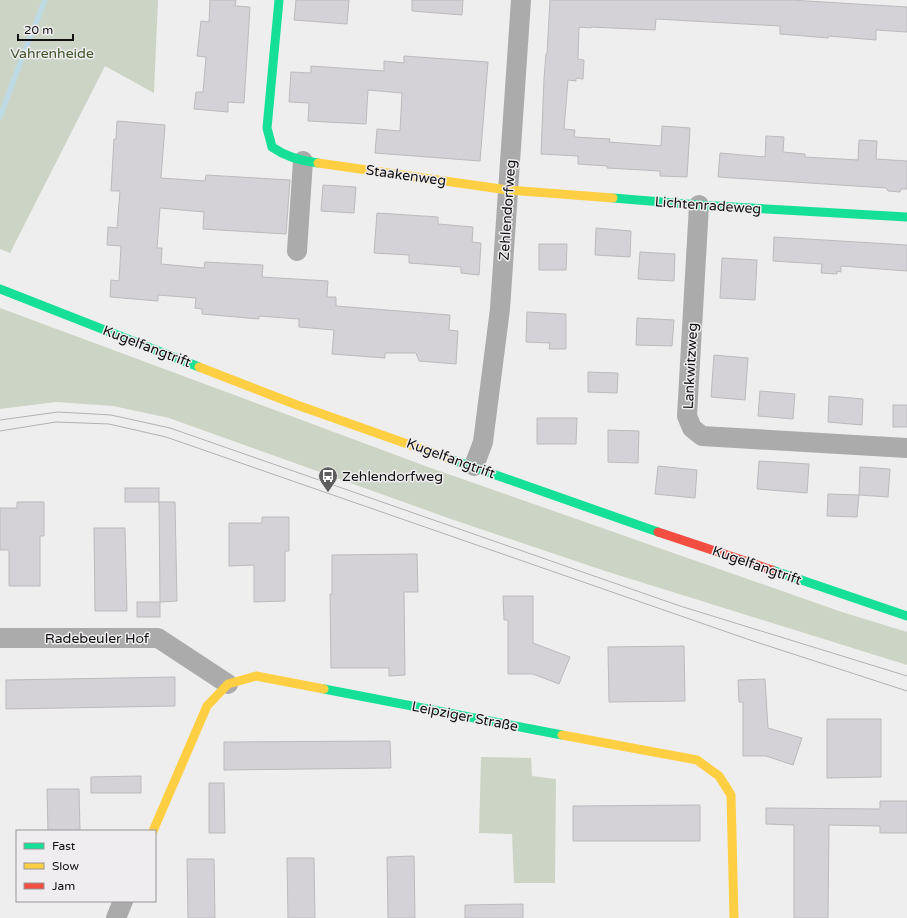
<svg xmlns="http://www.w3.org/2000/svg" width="907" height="918" viewBox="0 0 907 918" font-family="'Varela Round',sans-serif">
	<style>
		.green { fill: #ccd5c5 }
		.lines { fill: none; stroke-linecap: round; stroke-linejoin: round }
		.stream { stroke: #bedae4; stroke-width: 5.5 }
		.building { fill: #d4d1d7; stroke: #bcbbbc }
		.street { stroke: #ababab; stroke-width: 20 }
		.fast { stroke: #16e098; stroke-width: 9 }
		.slow { stroke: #ffcf43; stroke-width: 9 }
		.jam { stroke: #f24e42; stroke-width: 9 }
		.tram { stroke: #b2b2b2; stroke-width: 1 }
		.labels { text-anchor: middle; stroke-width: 3; stroke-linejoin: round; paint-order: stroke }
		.park-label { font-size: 14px; fill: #405729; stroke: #efedef }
		.street-label { font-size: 14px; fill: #121112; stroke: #efedef }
		.poi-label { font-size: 14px; fill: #121112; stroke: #efedef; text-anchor: start }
	</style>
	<rect width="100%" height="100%" fill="#eee"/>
	<g class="green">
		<path d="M 0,0 L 158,0 L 154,93 L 105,66 L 10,253 L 0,249 Z"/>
		<path d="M 0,308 L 428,467 L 842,612 L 907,632 L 907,665 L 605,571 L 451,519 L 169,418 L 113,406 L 56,402 L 0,409 Z"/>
		<path d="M 481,757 L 531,758 L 532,776 L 556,779 L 555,883 L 514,883 L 512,834 L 479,833 Z"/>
	</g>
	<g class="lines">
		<path class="stream" d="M 0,117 L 22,58 L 45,0"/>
	</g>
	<g class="building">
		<path d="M 210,0 L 236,0 L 235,6 L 250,7 L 244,103 L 228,102 L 228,112 L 194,109 L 196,92 L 203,92 L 206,57 L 197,56 L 201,21 L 209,22 Z"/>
		<path d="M 296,0 L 349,0 L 347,24 L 294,20 Z"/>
		<path d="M 412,0 L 463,0 L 462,15 L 412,11 Z"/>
		<path d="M 550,0 L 790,0 L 907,7 L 907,32 L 876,30 L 876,40 L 829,36 L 828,38 L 780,34 L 780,26 L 656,19 L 655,30 L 591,27 L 591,28 L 579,27 L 578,59 L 584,60 L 583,79 L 576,78 L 576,81 L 568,80 L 564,129 L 575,130 L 574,137 L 610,139 L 609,142 L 661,146 L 662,126 L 690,128 L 687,177 L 660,176 L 660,171 L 607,168 L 607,166 L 578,164 L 578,156 L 541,154 L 544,79 L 546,54 L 547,54 Z"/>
		<path d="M 404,56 L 488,62 L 480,161 L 375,153 L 377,129 L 400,131 L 402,93 L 368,90 L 366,124 L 308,121 L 309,103 L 289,102 L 291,72 L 311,73 L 311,66 L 384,71 L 384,61 L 404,63 Z"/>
		<path d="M 117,121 L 165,125 L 161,178 L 205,181 L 206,175 L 290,180 L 286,234 L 203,229 L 204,212 L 160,208 L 157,248 L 162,248 L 161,264 L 204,268 L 205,262 L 263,265 L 262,277 L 328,281 L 327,297 L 336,297 L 336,306 L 450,315 L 449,330 L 458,331 L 456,364 L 419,361 L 416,353 L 385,353 L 385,358 L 332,354 L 334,330 L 299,327 L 299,319 L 259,316 L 259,319 L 202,314 L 202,309 L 195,308 L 196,298 L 158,295 L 158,301 L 110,297 L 111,280 L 119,281 L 121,246 L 107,245 L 108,227 L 117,228 L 120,191 L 111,191 L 114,139 L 116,139 Z"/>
		<path d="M 766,136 L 784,137 L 783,152 L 805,154 L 805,157 L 858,160 L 859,140 L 877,141 L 876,159 L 907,161 L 907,189 L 901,189 L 900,192 L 888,191 L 886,188 L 718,177 L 720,153 L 765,157 Z"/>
		<path d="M 323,185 L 356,187 L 354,213 L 321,211 Z"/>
		<path d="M 377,213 L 438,217 L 438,224 L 473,227 L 472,242 L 481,243 L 479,275 L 461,273 L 461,267 L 409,263 L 409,255 L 374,253 Z"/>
		<path d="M 596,228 L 631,231 L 630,257 L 595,255 Z"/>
		<path d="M 774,237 L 907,245 L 907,271 L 841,266 L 841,272 L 837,271 L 837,274 L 821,273 L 822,264 L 773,261 Z"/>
		<path d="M 539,244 L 567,244 L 566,270 L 539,270 Z"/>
		<path d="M 640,252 L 675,254 L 674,281 L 638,279 Z"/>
		<path d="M 722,258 L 757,260 L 755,300 L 720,298 Z"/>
		<path d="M 527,312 L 566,314 L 566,349 L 549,349 L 550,343 L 526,342 Z"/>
		<path d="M 637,318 L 674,320 L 672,346 L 636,345 Z"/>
		<path d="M 714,355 L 748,358 L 745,400 L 711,397 Z"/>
		<path d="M 588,372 L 618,373 L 617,393 L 588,392 Z"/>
		<path d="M 760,391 L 795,394 L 793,419 L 758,416 Z"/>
		<path d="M 829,396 L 863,399 L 862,425 L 828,422 Z"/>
		<rect x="893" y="405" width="14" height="22"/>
		<path d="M 537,418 L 577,418 L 576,444 L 537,444 Z"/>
		<path d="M 608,430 L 639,431 L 638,463 L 608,462 Z"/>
		<path d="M 759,461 L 809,464 L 807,493 L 757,489 Z"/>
		<path d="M 658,466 L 697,470 L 695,498 L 655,494 Z"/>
		<path d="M 860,467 L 890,469 L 888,497 L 859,495 Z"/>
		<rect x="125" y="488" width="34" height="14"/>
		<path d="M 828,494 L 859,495 L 857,517 L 827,516 Z"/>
		<path d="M 17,502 L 44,502 L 44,536 L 40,536 L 40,586 L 9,586 L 9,550 L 0,550 L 0,508 L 17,508 Z"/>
		<path d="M 159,502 L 175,502 L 177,601 L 160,602 Z"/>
		<path d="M 262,517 L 289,517 L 289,551 L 285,551 L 285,601 L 254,602 L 254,565 L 229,566 L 229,523 L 262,523 Z"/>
		<path d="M 94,528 L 125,528 L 127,611 L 95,611 Z"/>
		<path d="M 417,554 L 418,592 L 404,592 L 405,675 L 389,676 L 389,668 L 331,668 L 330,594 L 332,594 L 332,555 Z"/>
		<path d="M 503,596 L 533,596 L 533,643 L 570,657 L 559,684 L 533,674 L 508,674 L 508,620 L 504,620 Z"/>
		<rect x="137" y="602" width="23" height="15"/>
		<path d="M 684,646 L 685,701 L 609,702 L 608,647 Z"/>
		<path d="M 175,677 L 175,706 L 6,709 L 6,680 Z"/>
		<path d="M 765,679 L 768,728 L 802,738 L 793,765 L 766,756 L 743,756 L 743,702 L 739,702 L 738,680 Z"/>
		<path d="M 827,719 L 881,719 L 881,777 L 827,778 Z"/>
		<path d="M 390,741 L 391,768 L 224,770 L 224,742 Z"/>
		<path d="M 141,776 L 141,793 L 91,793 L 91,777 Z"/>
		<path d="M 209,783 L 224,783 L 225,833 L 209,833 Z"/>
		<path d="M 47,789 L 79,789 L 80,831 L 48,831 Z"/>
		<path d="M 880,801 L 907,801 L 907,833 L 880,833 L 880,826 L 829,825 L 828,918 L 794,918 L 794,825 L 766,824 L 766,808 L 880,809 Z"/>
		<path d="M 700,805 L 700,841 L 573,841 L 573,806 Z"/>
		<path d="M 414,856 L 415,918 L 388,918 L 387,857 Z"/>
		<path d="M 287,858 L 314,858 L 315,918 L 288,918 Z"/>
		<path d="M 187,859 L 214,859 L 215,918 L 188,918 Z"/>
		<path d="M 523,904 L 523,918 L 465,918 L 465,905 Z"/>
	</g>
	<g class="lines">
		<g class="street">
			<path d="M 699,205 L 687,416 L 692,428 L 702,436 L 907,448"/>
			<path d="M 297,251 L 303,161"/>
			<path d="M 474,466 L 483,442 L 500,309 L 521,0"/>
			<path d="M 0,638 L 158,638 L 228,684"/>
			<path d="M 116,918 L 123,901"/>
		</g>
		<g class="fast">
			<path d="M 279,0 L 267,128 L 272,147 C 286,157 301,161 318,163"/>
			<path d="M 613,198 L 699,205 L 907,217"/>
			<path d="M 0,289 L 199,367"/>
			<path d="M 450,459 L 658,532"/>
			<path d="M 772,570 L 907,616"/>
			<path d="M 324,689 L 562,735"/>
		</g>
		<g class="slow">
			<path d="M 318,163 L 508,190 L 613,198"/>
			<path d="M 199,367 L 297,405 L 450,459"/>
			<path d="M 562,735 L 697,760 L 719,776 L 731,795 L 734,918"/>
			<path d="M 153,831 L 207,706 L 228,684 L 256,676 L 324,689"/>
		</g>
		<path class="jam" d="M 658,532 L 772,570"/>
		<g class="tram">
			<path d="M 0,420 L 58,412 L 111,415 L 170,428 L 680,606 L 907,676"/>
			<path d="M 0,431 L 56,422 L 109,424 L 166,437 L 750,640 L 907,691"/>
		</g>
	</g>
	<defs>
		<symbol id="bus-pin" viewBox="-11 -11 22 30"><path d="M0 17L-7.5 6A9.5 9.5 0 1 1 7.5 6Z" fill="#5f5e5f" stroke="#efedef"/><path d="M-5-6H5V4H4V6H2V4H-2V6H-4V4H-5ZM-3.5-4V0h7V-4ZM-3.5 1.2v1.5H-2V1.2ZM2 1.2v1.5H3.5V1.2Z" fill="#fff"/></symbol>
	</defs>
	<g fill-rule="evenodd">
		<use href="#bus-pin" x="317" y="465" width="22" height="30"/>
	</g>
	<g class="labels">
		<g class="park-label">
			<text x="52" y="58">Vahrenheide</text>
		</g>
		<g class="street-label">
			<text transform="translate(406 175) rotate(8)" y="5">Staakenweg</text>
			<text transform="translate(708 205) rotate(4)" y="5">Lichtenradeweg</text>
			<text transform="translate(507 210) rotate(-86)" y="5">Zehlendorfweg</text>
			<text transform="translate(147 346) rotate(21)" y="5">Kugelfangtrift</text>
			<text transform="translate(690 366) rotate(-87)" y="5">Lankwitzweg</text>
			<text transform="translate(451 458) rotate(20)" y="5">Kugelfangtrift</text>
			<text transform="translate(757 565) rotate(19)" y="5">Kugelfangtrift</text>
			<text x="97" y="643">Radebeuler Hof</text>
			<text transform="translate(465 716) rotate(11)" y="5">Leipziger Straße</text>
		</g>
		<g class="poi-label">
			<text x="342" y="481">Zehlendorfweg</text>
		</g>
	</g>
	<rect x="16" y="830" width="140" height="72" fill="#efedef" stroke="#979597"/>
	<rect x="24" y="843" width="20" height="6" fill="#16e098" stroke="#979597"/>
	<text x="52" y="850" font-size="12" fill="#121112">Fast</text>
	<rect x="24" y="863" width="20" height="6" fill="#ffcf43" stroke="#979597"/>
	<text x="52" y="870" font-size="12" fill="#121112">Slow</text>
	<rect x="24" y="883" width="20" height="6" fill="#f24e42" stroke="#979597"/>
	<text x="52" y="890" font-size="12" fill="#121112">Jam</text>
	<path d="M18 34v6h55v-6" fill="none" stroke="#121112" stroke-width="2"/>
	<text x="24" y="34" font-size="12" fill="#121112" stroke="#efedef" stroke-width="3" paint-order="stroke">20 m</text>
</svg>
